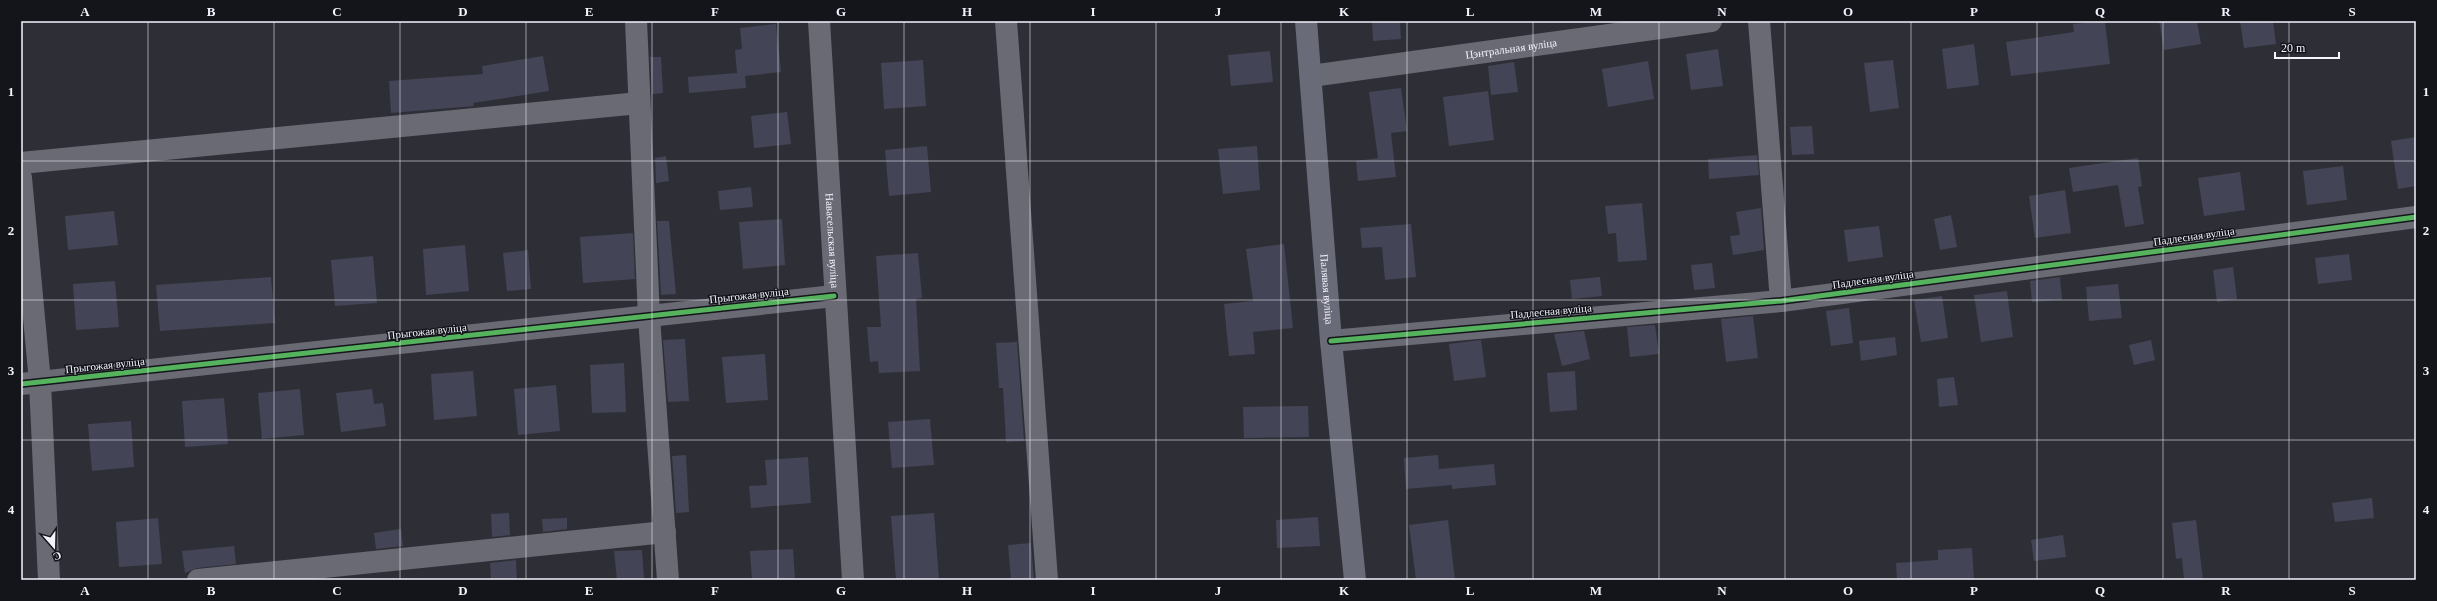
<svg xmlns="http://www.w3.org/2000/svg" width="2437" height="601" viewBox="0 0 2437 601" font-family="Georgia,serif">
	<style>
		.building { fill: #434455 }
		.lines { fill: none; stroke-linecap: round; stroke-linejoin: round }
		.minor { stroke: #6a6a75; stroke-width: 22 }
		.major { stroke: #6a6b78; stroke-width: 22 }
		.cycleway-casing { stroke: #14151b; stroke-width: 8 }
		.cycleway { stroke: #56b35d; stroke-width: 5 }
		.grid { fill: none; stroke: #f2f4fe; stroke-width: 1; stroke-opacity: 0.55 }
		.labels { text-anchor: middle; stroke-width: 3; stroke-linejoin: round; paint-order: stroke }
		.street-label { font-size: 11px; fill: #f2f4fe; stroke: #14151b }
		.neatline { fill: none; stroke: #f2f4fe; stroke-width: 1.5 }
		.grid-label { font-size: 13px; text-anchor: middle; font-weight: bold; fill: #f2f4fe }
	</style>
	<rect width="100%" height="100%" fill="#2e2f36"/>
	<g class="building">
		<path d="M 1372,21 L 1400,21 L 1401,39 L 1373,41 Z"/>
		<path d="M 2105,21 L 2110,64 L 2011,76 L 2006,42 L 2074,32 L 2073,24 Z"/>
		<path d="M 2159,21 L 2197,21 L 2201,44 L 2164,50 Z"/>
		<path d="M 2240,21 L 2273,21 L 2276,44 L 2244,48 Z"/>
		<path d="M 776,24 L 781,72 L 745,76 L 746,88 L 689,93 L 688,77 L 737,73 L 735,50 L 742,49 L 740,28 Z"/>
		<path d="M 1974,44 L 1979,85 L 1947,89 L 1942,49 Z"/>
		<path d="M 1718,49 L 1723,86 L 1691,90 L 1686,54 Z"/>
		<path d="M 1270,51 L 1273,82 L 1231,86 L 1228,55 Z"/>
		<path d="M 543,56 L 549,91 L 473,103 L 474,106 L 391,113 L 389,81 L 483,74 L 482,66 Z"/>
		<path d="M 650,57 L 661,57 L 663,93 L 652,94 Z"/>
		<path d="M 923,60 L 926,106 L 884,109 L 881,63 Z"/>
		<path d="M 1893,60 L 1899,108 L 1870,112 L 1864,63 Z"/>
		<path d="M 1648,61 L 1654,99 L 1608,107 L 1602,69 Z"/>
		<path d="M 1514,62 L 1518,92 L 1491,95 L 1488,66 Z"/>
		<path d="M 1401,88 L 1407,131 L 1391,133 L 1396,177 L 1358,181 L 1356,161 L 1378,158 L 1369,92 Z"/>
		<path d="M 1488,91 L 1494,140 L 1449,146 L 1443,97 Z"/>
		<path d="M 787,112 L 791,144 L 754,148 L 751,116 Z"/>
		<path d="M 1812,126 L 1814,154 L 1792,155 L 1790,127 Z"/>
		<path d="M 2416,137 L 2416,186 L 2398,189 L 2391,141 Z"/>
		<path d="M 927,146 L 931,192 L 889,196 L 885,150 Z"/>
		<path d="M 1257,146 L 1260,190 L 1223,194 L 1218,149 Z"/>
		<path d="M 1757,155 L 1759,175 L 1709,179 L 1708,159 Z"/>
		<path d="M 666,156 L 669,181 L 656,183 L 655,158 Z"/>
		<path d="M 2138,158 L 2142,186 L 2138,187 L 2144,224 L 2125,227 L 2118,185 L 2073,192 L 2069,168 Z"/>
		<path d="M 2343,166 L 2347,200 L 2307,205 L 2303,171 Z"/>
		<path d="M 2240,172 L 2245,210 L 2204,216 L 2198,178 Z"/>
		<path d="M 751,187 L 753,207 L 720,210 L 718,191 Z"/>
		<path d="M 2065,190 L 2071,233 L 2035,238 L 2029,196 Z"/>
		<path d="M 1642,203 L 1647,260 L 1618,262 L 1616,233 L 1608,234 L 1605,206 Z"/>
		<path d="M 1761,208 L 1764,250 L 1733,255 L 1730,236 L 1740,235 L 1736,212 Z"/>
		<path d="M 114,211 L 118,245 L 68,250 L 65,216 Z"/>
		<path d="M 1951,215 L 1957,247 L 1940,250 L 1934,219 Z"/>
		<path d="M 782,219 L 785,265 L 743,269 L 739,222 Z"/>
		<path d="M 657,221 L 669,221 L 676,294 L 661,295 Z"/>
		<path d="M 1411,224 L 1416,277 L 1385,280 L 1382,247 L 1362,248 L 1360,228 Z"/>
		<path d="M 1879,226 L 1883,257 L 1848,262 L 1844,230 Z"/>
		<path d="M 633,233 L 635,279 L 583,283 L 580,237 Z"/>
		<path d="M 1284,244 L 1293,328 L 1253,332 L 1255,354 L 1229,356 L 1224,304 L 1253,301 L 1246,249 Z"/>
		<path d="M 465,245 L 469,291 L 426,295 L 423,249 Z"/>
		<path d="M 528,250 L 531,289 L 507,291 L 503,253 Z"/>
		<path d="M 918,253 L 922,298 L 916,299 L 920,371 L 879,373 L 878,361 L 870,362 L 867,327 L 881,327 L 876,256 Z"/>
		<path d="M 2349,254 L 2352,280 L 2318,284 L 2315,258 Z"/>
		<path d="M 373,256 L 377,303 L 335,306 L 331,260 Z"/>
		<path d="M 1712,263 L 1715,288 L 1694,290 L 1691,265 Z"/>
		<path d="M 2233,267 L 2237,299 L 2217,302 L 2213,270 Z"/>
		<path d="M 271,277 L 275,323 L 160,331 L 156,285 Z"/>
		<path d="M 1600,277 L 1602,296 L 1572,299 L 1570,280 Z"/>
		<path d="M 2060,277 L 2062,300 L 2032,302 L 2030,281 Z"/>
		<path d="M 115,281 L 119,327 L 76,330 L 73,284 Z"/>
		<path d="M 2118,284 L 2122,318 L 2089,321 L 2086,287 Z"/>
		<path d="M 2007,291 L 2013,337 L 1981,342 L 1974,295 Z"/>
		<path d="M 1942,296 L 1948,338 L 1921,342 L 1914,300 Z"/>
		<path d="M 1849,308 L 1853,343 L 1831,346 L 1826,311 Z"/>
		<path d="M 1753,316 L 1758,358 L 1726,362 L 1721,319 Z"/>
		<path d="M 1655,325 L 1659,354 L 1630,357 L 1627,327 Z"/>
		<path d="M 1584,331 L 1590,359 L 1562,366 L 1554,334 Z"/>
		<path d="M 1895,337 L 1897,355 L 1861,361 L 1859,341 Z"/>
		<path d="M 685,339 L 689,401 L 668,402 L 663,340 Z"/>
		<path d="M 1481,340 L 1486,377 L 1454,381 L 1449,344 Z"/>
		<path d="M 2151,340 L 2155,360 L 2134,365 L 2129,345 Z"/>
		<path d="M 1017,342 L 1024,441 L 1006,442 L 1003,388 L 999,388 L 996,343 Z"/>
		<path d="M 765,354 L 768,400 L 726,403 L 722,357 Z"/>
		<path d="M 624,363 L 626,412 L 592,413 L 590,365 Z"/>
		<path d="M 473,371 L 477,416 L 434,420 L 431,374 Z"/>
		<path d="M 1575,371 L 1577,410 L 1550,412 L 1547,373 Z"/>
		<path d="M 1954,377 L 1958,405 L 1939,407 L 1937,379 Z"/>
		<path d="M 556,385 L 560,431 L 518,435 L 514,389 Z"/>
		<path d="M 300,389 L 304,435 L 262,439 L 258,393 Z"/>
		<path d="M 372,389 L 374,404 L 383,403 L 386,426 L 341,432 L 336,393 Z"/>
		<path d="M 224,398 L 228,444 L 185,447 L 182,401 Z"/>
		<path d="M 1308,406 L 1309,437 L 1244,438 L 1243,407 Z"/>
		<path d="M 930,419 L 934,465 L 892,468 L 888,422 Z"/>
		<path d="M 131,421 L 134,467 L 92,471 L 88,424 Z"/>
		<path d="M 686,455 L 689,512 L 676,513 L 672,456 Z"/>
		<path d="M 1438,455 L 1439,469 L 1494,464 L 1496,485 L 1452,489 L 1452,485 L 1406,489 L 1404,458 Z"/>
		<path d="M 808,457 L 811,503 L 751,508 L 749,486 L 767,485 L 765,460 Z"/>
		<path d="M 2372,498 L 2374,518 L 2335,522 L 2332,503 Z"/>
		<path d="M 509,513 L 510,535 L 492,537 L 491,514 Z"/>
		<path d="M 934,513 L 939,580 L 896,580 L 891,516 Z"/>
		<path d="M 1318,517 L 1320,546 L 1277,548 L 1276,520 Z"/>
		<path d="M 158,518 L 162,564 L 119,567 L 116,522 Z"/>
		<path d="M 567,518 L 567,529 L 543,532 L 542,519 Z"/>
		<path d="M 1448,520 L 1455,580 L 1416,580 L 1409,525 Z"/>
		<path d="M 2196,520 L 2203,580 L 2184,580 L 2182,558 L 2176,559 L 2172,523 Z"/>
		<path d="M 401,529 L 403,546 L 376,549 L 374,533 Z"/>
		<path d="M 2063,535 L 2066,557 L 2034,561 L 2031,540 Z"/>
		<path d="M 1031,543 L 1034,580 L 1011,580 L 1008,545 Z"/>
		<path d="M 234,546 L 236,564 L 197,568 L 185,573 L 182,551 Z"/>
		<path d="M 1972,548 L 1974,580 L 1897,580 L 1896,563 L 1938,560 L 1938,550 Z"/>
		<path d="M 793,549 L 795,580 L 752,580 L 750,551 Z"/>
		<path d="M 642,550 L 644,580 L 617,580 L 614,551 Z"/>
		<path d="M 516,560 L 517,580 L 491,580 L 490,563 Z"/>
	</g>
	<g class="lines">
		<g class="minor">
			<path d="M 636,21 L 649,317 L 668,580"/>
			<path id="s1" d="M 819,21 L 853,580"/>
			<path d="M 1006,21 L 1047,580"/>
			<path d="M 1759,21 L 1781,301"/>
			<path id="s2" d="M 1311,76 L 1711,21"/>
			<path d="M 21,163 L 639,103"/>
			<path d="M 21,178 L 40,382 L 49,580"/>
			<path d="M 1331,341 L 1781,301 L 2416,217"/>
			<path d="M 21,384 L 834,296"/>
			<path d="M 198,580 L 665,532"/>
		</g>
		<path class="major" id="s3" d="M 1306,21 L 1331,341 L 1355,580"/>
		<defs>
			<g id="cycleway">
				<path d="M 1331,341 L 1781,301 L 2416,217"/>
				<path d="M 21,384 L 834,296"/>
			</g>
		</defs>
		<use href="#cycleway" class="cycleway-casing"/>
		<use href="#cycleway" class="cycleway"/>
	</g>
	<path class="grid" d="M 148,21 L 148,580M 274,21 L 274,580M 400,21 L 400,580M 526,21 L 526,580M 652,21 L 652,580M 778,21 L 778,580M 904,21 L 904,580M 1030,21 L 1030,580M 1156,21 L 1156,580M 1281,21 L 1281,580M 1407,21 L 1407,580M 1533,21 L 1533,580M 1659,21 L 1659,580M 1785,21 L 1785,580M 1911,21 L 1911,580M 2037,21 L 2037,580M 2163,21 L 2163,580M 2289,21 L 2289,580M 21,161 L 2416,161M 21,300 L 2416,300M 21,440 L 2416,440"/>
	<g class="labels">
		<g class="street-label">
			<text dy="4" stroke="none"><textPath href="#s2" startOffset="202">Цэнтральная вуліца</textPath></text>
			<text transform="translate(2194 236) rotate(-8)" y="4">Падлесная вуліца</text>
			<text dy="4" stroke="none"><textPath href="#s1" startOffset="220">Навасельская вуліца</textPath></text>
			<text transform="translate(1873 279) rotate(-8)" y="4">Падлесная вуліца</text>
			<text dy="4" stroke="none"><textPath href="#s3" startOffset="269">Палявая вуліца</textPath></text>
			<text transform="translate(749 295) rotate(-6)" y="4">Прыгожая вуліца</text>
			<text transform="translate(1551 311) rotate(-5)" y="4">Падлесная вуліца</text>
			<text transform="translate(427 331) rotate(-6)" y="4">Прыгожая вуліца</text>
			<text transform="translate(105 365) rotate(-6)" y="4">Прыгожая вуліца</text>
		</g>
	</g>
	<rect width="2437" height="601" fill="none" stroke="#14151b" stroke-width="44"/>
	<g transform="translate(54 547) rotate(160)" stroke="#14151b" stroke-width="3" paint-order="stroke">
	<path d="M0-3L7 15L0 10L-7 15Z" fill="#f2f4fe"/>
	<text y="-6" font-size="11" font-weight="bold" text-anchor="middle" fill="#f2f4fe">С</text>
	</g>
	<path d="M2275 52v6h64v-6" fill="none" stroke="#f2f4fe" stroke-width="2"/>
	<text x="2281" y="52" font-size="12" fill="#f2f4fe" stroke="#14151b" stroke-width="3" paint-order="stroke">20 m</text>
	<rect x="22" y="22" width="2393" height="557" class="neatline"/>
	<g class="grid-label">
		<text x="85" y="16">A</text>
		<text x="211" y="16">B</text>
		<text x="337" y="16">C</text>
		<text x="463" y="16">D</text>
		<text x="589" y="16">E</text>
		<text x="715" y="16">F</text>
		<text x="841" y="16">G</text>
		<text x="967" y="16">H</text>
		<text x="1093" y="16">I</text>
		<text x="1218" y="16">J</text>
		<text x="1344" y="16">K</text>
		<text x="1470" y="16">L</text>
		<text x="1596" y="16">M</text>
		<text x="1722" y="16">N</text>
		<text x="1848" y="16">O</text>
		<text x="1974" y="16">P</text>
		<text x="2100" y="16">Q</text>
		<text x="2226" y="16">R</text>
		<text x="2352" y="16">S</text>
		<text x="11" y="96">1</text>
		<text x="2426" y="96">1</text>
		<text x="11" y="235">2</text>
		<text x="2426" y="235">2</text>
		<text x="11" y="375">3</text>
		<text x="2426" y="375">3</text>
		<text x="11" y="514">4</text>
		<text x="2426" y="514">4</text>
		<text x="85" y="595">A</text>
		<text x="211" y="595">B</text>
		<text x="337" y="595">C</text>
		<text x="463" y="595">D</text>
		<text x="589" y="595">E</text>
		<text x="715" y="595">F</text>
		<text x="841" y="595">G</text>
		<text x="967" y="595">H</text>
		<text x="1093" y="595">I</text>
		<text x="1218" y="595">J</text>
		<text x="1344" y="595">K</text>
		<text x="1470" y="595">L</text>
		<text x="1596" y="595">M</text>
		<text x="1722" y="595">N</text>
		<text x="1848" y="595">O</text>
		<text x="1974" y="595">P</text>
		<text x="2100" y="595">Q</text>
		<text x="2226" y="595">R</text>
		<text x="2352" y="595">S</text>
	</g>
</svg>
